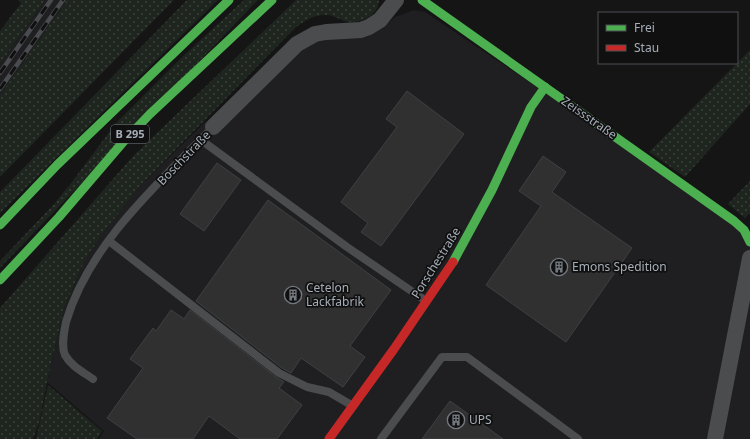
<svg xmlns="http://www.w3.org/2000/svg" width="750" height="439" viewBox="0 0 750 439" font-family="'Noto Sans',sans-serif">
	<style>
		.built { fill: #1f1f21 }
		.grass { fill: url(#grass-dots) }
		.building { fill: #303031; stroke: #3e4042 }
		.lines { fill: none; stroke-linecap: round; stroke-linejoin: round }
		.lane { stroke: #4a4c4e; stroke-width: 8 }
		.street { stroke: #4a4c4e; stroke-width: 16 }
		.fast { stroke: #4caf50; stroke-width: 9 }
		.jam { stroke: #c62828; stroke-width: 9 }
		.rail-casing { stroke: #4a4b4e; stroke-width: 4.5 }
		.rail { stroke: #101011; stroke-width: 3; stroke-dasharray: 9; stroke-linecap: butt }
		.labels { text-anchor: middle; stroke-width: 3.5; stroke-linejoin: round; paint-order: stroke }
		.shield { fill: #101011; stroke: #797f85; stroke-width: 1 }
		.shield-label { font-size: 11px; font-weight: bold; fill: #a6aeb7 }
		.street-label { font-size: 12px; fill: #a6aeb7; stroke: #101011 }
		.poi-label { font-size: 12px; fill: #a6aeb7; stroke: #101011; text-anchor: start }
	</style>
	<defs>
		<pattern id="grass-dots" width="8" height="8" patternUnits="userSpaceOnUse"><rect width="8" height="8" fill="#1e241e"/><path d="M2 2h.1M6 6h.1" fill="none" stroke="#3c413c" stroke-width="1.8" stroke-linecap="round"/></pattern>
	</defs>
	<rect width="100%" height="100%" fill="#151516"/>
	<g class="built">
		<path d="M 45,0 L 67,0 L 0,95 L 0,64 Z"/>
		<path d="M 414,10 L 425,12 L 750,230 L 750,439 L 99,439 L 104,431 L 47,382 L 64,308 L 84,262 L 101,236 L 139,187 L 206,121 L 218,132 L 301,48 L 310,43 L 329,38 L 364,38 L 374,34 L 395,17 Z"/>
	</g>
	<g class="grass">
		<path d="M 18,0 L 45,0 L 0,64 L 0,31 L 21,3 Z"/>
		<path d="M 67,0 L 174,0 L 0,177 L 0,95 Z"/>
		<path d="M 187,0 L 218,0 L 0,213 L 0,192 Z"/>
		<path d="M 244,0 L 258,0 L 0,268 L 0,261 L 54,204 L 72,182 L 116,123 L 180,59 Z"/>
		<path d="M 296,0 L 379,0 L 379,1 C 378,4 378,8 376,10 C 371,18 358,23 349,22 C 342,21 335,16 328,15 C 315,14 306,20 296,27 L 139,187 L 101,236 L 84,262 L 64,308 L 47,382 L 39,423 L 33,439 L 0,439 L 0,308 L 134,155 Z"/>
		<path d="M 750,50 L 750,104 L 685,177 L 649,152 Z"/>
		<path d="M 750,181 L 750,213 L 745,218 L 728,204 Z"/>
		<path d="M 48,385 L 102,431 L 97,439 L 36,439 Z"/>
	</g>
	<g class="building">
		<path d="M 407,91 L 464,134 L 381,246 L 361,232 L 368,223 L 341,202 L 397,127 L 386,119 Z"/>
		<path d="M 543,156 L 566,172 L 552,192 L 632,248 L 566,342 L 486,285 L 541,206 L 519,191 Z"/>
		<path d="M 217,163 L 241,180 L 204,231 L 180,214 Z"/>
		<path d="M 268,200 L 391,290 L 350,346 L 365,357 L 343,387 L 301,358 L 291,373 L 282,368 L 196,301 Z"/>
		<path d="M 171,310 L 184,319 L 190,310 L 276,377 L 284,382 L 279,388 L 302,405 L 277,439 L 240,439 L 209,416 L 193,439 L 137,439 L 107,418 L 143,368 L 130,359 L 153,328 L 156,331 Z"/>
		<path d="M 450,401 L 503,439 L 422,439 Z"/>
	</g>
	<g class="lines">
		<g class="lane">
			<path d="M 201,140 L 347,247 L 426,301"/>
			<path d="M 109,241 L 279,373 L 307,387 L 329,392 L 353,406"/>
			<path d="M 93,379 C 83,372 71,366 65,355 C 61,346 64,332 66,322 C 89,244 158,184 213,127"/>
			<path d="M 381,439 L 442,357 L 467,357 L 578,439"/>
		</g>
		<g class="street">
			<path d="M 213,127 L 297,44 L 315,34 L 326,32 L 361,30 L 369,27 L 380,20 L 396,0"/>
			<path d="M 715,439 L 750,258"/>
		</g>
		<g class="fast">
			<path d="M 422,0 L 734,221 L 744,230 L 750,242"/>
			<path d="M 0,225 L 57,165 L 229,0"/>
			<path d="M 453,262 L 492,190 L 531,107 L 545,87"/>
			<path d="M 0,280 L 59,217 L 124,141 L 150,114 L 272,0"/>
		</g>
		<path class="jam" d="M 329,439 L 394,349 L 453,262"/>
		<defs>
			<g id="rail">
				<path d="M 0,73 L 51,0"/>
				<path d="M 0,89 L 63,0"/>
			</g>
		</defs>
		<use href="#rail" class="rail-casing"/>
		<use href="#rail" class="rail"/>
	</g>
	<defs>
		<symbol id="building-ring" viewBox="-11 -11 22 22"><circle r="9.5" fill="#101011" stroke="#73787f" stroke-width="1.5"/><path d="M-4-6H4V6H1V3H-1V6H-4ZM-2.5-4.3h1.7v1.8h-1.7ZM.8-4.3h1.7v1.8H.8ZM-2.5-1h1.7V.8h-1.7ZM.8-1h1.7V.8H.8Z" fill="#73787f"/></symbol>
	</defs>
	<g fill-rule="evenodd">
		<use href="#building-ring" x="549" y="257" width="20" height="20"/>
		<use href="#building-ring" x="283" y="285" width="20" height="20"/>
		<use href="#building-ring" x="446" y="410" width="20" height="20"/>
	</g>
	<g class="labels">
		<rect class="shield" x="111" y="125" width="38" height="18" rx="3"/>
		<g class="shield-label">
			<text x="130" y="138">B 295</text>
		</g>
		<g class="street-label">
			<text transform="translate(589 118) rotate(35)" y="4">Zeissstraße</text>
			<text transform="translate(184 158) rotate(-46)" y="4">Boschstraße</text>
			<text transform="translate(436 263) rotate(-58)" y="4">Porschestraße</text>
		</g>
		<g class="poi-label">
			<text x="572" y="271">Emons Spedition</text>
			<text x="306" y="292">Cetelon<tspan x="306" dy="14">Lackfabrik</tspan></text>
			<text x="469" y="424">UPS</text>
		</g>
	</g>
	<rect x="598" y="12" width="140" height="52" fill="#101011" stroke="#4c4f53"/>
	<rect x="606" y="25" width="20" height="6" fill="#4caf50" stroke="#4c4f53"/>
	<text x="634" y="32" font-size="12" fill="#a6aeb7">Frei</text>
	<rect x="606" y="45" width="20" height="6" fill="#c62828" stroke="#4c4f53"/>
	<text x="634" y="52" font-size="12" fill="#a6aeb7">Stau</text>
</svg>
